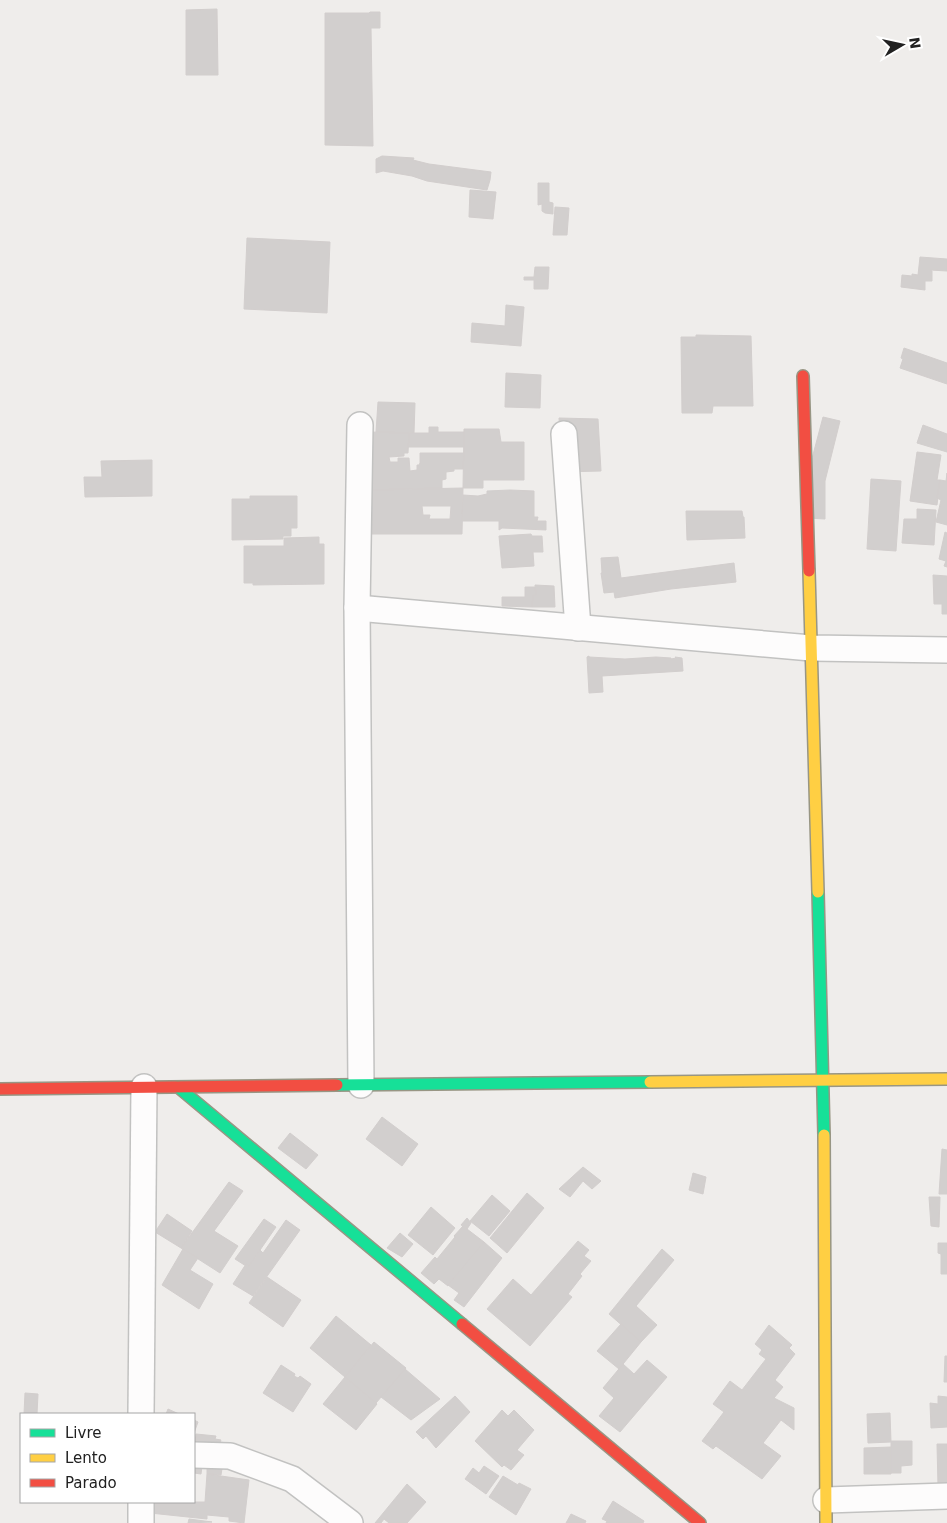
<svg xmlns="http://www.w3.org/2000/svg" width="947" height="1523" viewBox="0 0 947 1523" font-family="'DejaVu Sans',sans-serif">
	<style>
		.building { fill: #d2cfce; stroke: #d2cecd; fill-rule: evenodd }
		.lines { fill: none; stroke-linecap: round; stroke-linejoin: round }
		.street-casing { stroke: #c2c2c1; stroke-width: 28 }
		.fast-casing { stroke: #989684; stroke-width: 14 }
		.slow-casing { stroke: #989684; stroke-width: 14 }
		.jam-casing { stroke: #989684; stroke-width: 14 }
		.street { stroke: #fdfcfc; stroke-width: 25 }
		.fast { stroke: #16e098; stroke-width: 11 }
		.slow { stroke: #ffcf43; stroke-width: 11 }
		.jam { stroke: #f24e42; stroke-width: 11 }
	</style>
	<rect width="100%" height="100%" fill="#efedeb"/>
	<g class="building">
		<path d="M 217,9 L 218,75 L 186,75 L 186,10 Z"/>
		<path d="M 370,12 L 380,12 L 380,28 L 371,28 L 373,146 L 325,145 L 325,13 L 369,13 Z"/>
		<path d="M 382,156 L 414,158 L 413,160 L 429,164 L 491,172 L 490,180 L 487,190 L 427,181 L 412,176 L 383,171 L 376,173 L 376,159 Z"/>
		<path d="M 538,183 L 549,183 L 549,202 L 553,203 L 553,214 L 545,213 L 542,211 L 542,204 L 538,205 Z"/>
		<path d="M 470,190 L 496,192 L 493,219 L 469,217 Z"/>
		<path d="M 555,207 L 569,208 L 567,235 L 553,235 Z"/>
		<path d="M 247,238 L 330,242 L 327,313 L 244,309 Z"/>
		<path d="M 920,257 L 947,259 L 947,271 L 930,270 L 932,271 L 932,281 L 925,281 L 925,290 L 901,287 L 902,275 L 912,276 L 912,274 L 918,275 Z"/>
		<path d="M 535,267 L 549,267 L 548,289 L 534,289 L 534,280 L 524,280 L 524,277 L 534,277 Z"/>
		<path d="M 506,305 L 524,307 L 521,346 L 471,342 L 472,323 L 505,326 Z"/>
		<path d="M 696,335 L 751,336 L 753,406 L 713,406 L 712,413 L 682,413 L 681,337 L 696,337 Z"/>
		<path d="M 904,348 L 947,363 L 947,384 L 900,368 L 903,359 L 901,358 Z"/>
		<path d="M 506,373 L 541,375 L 540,408 L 505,407 Z"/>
		<path d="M 378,402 L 415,403 L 414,433 L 376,432 Z"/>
		<path d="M 823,417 L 840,421 L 825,481 L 825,519 L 808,518 L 809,470 Z"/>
		<path d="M 559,418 L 598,419 L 601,471 L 562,472 Z"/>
		<path d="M 923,425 L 947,434 L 947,452 L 917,443 Z"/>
		<path d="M 429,427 L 438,427 L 438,432 L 464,432 L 464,447 L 408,447 L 409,433 L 429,433 Z"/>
		<path d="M 464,429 L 499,429 L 501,442 L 524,442 L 524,480 L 483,480 L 483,488 L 463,488 Z"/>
		<path d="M 369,432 L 409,433 L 408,453 L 404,453 L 404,456 L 389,457 L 390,462 L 398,462 L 398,458 L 409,458 L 410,471 L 417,470 L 417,465 L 419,465 L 420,463 L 420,453 L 464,453 L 463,469 L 454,469 L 454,471 L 446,472 L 446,479 L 442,480 L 442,488 L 371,490 Z"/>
		<path d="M 917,452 L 941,455 L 937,480 L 940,480 L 937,505 L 910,501 Z"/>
		<path d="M 152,460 L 152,496 L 85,497 L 84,477 L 102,477 L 101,461 Z"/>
		<path d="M 947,473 L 947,525 L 936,522 L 941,500 L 937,498 L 940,480 L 946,481 Z"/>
		<path d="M 871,479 L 901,481 L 896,551 L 867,549 Z"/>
		<path d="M 463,488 L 462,534 L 371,534 L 371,490 ZM 422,506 L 451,506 L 450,519 L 429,519 L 430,515 L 423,515 Z"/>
		<path d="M 510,490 L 534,491 L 534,517 L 538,517 L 537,521 L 546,521 L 546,530 L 502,528 L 499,530 L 499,521 L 462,521 L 463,495 L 478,496 L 487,494 L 487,491 Z"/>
		<path d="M 250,496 L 297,496 L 297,528 L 291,528 L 291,536 L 283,536 L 283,539 L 232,540 L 232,499 L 250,499 Z"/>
		<path d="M 917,509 L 936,510 L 934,545 L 902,543 L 904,519 L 917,519 Z"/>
		<path d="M 686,511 L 742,511 L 743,517 L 744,517 L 745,538 L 687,540 Z"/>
		<path d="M 945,532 L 947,533 L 947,567 L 944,566 L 946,561 L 939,559 Z"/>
		<path d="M 531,534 L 532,536 L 542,536 L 543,552 L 533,552 L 534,566 L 502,568 L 499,536 Z"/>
		<path d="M 319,537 L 319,544 L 324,544 L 324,584 L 253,585 L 253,583 L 244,583 L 244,546 L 284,546 L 284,538 Z"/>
		<path d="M 618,557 L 621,578 L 734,563 L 736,582 L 671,589 L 615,598 L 614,592 L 604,593 L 601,573 L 602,573 L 601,558 Z"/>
		<path d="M 933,575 L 947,576 L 947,614 L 942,614 L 942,604 L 934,604 Z"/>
		<path d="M 535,585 L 554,586 L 555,607 L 532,607 L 533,595 L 536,595 Z"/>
		<path d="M 525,587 L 535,587 L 536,595 L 533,595 L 532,607 L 502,606 L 502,597 L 525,597 Z"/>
		<path d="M 589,656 L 589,657 L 625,659 L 656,657 L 671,658 L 671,659 L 676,658 L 675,657 L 682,658 L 683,671 L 602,676 L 603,692 L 589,693 L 587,657 Z"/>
		<path d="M 382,1117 L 418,1144 L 402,1166 L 366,1139 Z"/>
		<path d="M 290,1133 L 318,1155 L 306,1169 L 278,1148 Z"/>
		<path d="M 942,1149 L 947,1150 L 947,1194 L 939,1194 Z"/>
		<path d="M 583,1167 L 601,1181 L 592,1189 L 583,1181 L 570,1197 L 559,1189 Z"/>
		<path d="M 693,1173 L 706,1177 L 703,1194 L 689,1190 Z"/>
		<path d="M 229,1182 L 243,1191 L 214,1231 L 238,1246 L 220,1273 L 181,1248 Z"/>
		<path d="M 527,1193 L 544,1208 L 507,1253 L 490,1238 Z"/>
		<path d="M 492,1195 L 510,1211 L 489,1236 L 470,1221 Z"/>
		<path d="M 929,1197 L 940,1197 L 939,1227 L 931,1226 Z"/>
		<path d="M 431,1207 L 455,1228 L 433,1255 L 408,1235 Z"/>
		<path d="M 167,1214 L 192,1231 L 181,1248 L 155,1232 Z"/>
		<path d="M 467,1218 L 471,1223 L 467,1229 L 484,1242 L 448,1286 L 439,1279 L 434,1284 L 421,1273 L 435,1257 L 437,1259 L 455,1237 L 454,1236 L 463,1226 L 461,1225 Z"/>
		<path d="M 264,1219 L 276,1227 L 249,1266 L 246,1264 L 246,1266 L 235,1259 Z"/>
		<path d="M 286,1220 L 300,1230 L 253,1296 L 233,1284 L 246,1264 L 249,1266 L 260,1250 L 263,1253 Z"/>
		<path d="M 400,1233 L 413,1244 L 402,1257 L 387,1248 Z"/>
		<path d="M 578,1241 L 589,1250 L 584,1256 L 591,1261 L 580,1274 L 582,1276 L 568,1294 L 572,1297 L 530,1346 L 487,1309 L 513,1279 L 531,1295 Z"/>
		<path d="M 484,1242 L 502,1258 L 464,1307 L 454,1300 L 459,1293 L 448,1285 Z"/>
		<path d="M 938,1243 L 947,1243 L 947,1274 L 941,1274 L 941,1254 L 938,1253 Z"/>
		<path d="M 183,1249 L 198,1258 L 190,1270 L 213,1284 L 199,1309 L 162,1285 Z"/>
		<path d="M 662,1249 L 674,1260 L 636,1306 L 657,1325 L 641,1342 L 609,1314 Z"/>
		<path d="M 267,1277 L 301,1300 L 283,1327 L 249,1303 Z"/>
		<path d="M 336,1316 L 371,1345 L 345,1377 L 310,1348 Z"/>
		<path d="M 621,1324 L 641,1342 L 619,1369 L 597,1351 Z"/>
		<path d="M 769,1325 L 792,1345 L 789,1348 L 795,1354 L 775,1380 L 783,1387 L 774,1398 L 794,1408 L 794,1430 L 781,1420 L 763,1443 L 781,1456 L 762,1479 L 716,1446 L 713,1449 L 702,1441 L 724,1412 L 713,1404 L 730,1381 L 742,1390 L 766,1359 L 759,1354 L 762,1350 L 755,1344 Z"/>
		<path d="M 374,1342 L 406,1368 L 376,1403 L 345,1377 Z"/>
		<path d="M 945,1356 L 947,1356 L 947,1382 L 944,1382 Z"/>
		<path d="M 647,1360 L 667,1377 L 620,1432 L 599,1416 L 614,1398 L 603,1388 L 623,1364 L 634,1374 Z"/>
		<path d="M 281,1365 L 295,1374 L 294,1376 L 298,1378 L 297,1379 L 300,1376 L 311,1384 L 293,1412 L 263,1393 Z"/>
		<path d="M 405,1369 L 440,1399 L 411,1420 L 381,1397 Z"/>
		<path d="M 345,1377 L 377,1404 L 356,1430 L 323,1404 Z"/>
		<path d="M 25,1393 L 38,1394 L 37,1414 L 24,1414 Z"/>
		<path d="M 455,1396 L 470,1412 L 436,1448 L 426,1436 L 423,1439 L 416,1432 Z"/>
		<path d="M 938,1396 L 947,1397 L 947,1427 L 931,1428 L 930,1403 L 938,1404 Z"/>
		<path d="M 168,1409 L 179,1414 L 166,1414 Z"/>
		<path d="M 502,1410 L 508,1416 L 514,1410 L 534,1430 L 517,1450 L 524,1455 L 511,1470 L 504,1465 L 502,1467 L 475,1441 Z"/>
		<path d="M 890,1413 L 891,1442 L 868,1443 L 867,1414 Z"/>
		<path d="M 194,1420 L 198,1422 L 194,1433 Z"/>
		<path d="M 196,1434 L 216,1436 L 215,1439 L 221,1440 L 220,1442 L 226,1443 L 221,1475 L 207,1474 L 207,1466 L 202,1466 L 201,1474 L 194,1473 L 194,1451 Z"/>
		<path d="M 891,1441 L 912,1441 L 912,1465 L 901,1466 L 901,1473 L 891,1473 Z"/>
		<path d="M 937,1444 L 947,1444 L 947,1487 L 938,1486 Z"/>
		<path d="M 891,1447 L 891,1474 L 864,1474 L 864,1448 Z"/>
		<path d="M 484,1466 L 499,1476 L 486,1494 L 465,1479 L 473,1468 L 479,1473 Z"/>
		<path d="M 207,1474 L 249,1480 L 244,1523 L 229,1521 L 229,1517 L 207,1515 L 207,1519 L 150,1513 L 150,1502 L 205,1502 Z"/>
		<path d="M 503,1476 L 518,1485 L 519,1483 L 531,1489 L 516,1515 L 489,1497 Z"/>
		<path d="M 407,1484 L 426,1502 L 407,1523 L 389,1523 L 384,1519 L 381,1523 L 375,1523 Z"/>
		<path d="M 613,1501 L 644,1521 L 643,1523 L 606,1523 L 607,1521 L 602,1519 Z"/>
		<path d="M 571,1514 L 586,1521 L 585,1523 L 566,1523 Z"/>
		<path d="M 189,1519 L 212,1522 L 188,1523 Z"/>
	</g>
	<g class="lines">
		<defs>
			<g id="street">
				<path d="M 360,425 L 357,608 L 361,1085"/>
				<path d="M 564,434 L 578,628"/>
				<path d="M 357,608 L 811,648 L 947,650"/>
				<path d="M 141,1414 L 144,1087"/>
				<path d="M 194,1455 L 230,1456 L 292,1479 L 350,1523"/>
				<path d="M 826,1500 L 947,1496"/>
				<path d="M 141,1523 L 141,1502"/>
			</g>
			<g id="fast">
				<path d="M 818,892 L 824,1135"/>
				<path d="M 337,1085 L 650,1082"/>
				<path d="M 178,1087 L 462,1324"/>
			</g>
			<g id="slow">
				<path d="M 809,571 L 818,892"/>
				<path d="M 650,1082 L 947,1079"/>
				<path d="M 824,1135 L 826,1523"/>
			</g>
			<g id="jam">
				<path d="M 803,376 L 809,571"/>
				<path d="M 0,1089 L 337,1085"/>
				<path d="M 462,1324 L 700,1523"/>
			</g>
		</defs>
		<use href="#street" class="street-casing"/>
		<use href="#fast" class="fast-casing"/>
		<use href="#slow" class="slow-casing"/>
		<use href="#jam" class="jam-casing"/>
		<use href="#street" class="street"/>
		<use href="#fast" class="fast"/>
		<use href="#slow" class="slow"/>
		<use href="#jam" class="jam"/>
	</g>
	<rect x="20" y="1413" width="175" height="90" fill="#ffffff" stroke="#a6a6a6"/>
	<rect x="30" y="1429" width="25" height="8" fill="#16e098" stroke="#a6a6a6"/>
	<text x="65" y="1438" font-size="15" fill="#212121">Livre</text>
	<rect x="30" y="1454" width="25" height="8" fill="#ffcf43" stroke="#a6a6a6"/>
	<text x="65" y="1463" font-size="15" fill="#212121">Lento</text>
	<rect x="30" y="1479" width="25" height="8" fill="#f24e42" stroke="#a6a6a6"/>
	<text x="65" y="1488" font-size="15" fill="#212121">Parado</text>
	<g transform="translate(902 45) rotate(81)" stroke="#ffffff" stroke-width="4" paint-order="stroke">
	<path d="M0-4L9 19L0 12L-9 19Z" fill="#212121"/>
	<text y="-8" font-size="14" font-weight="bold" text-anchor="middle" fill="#212121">N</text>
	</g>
</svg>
